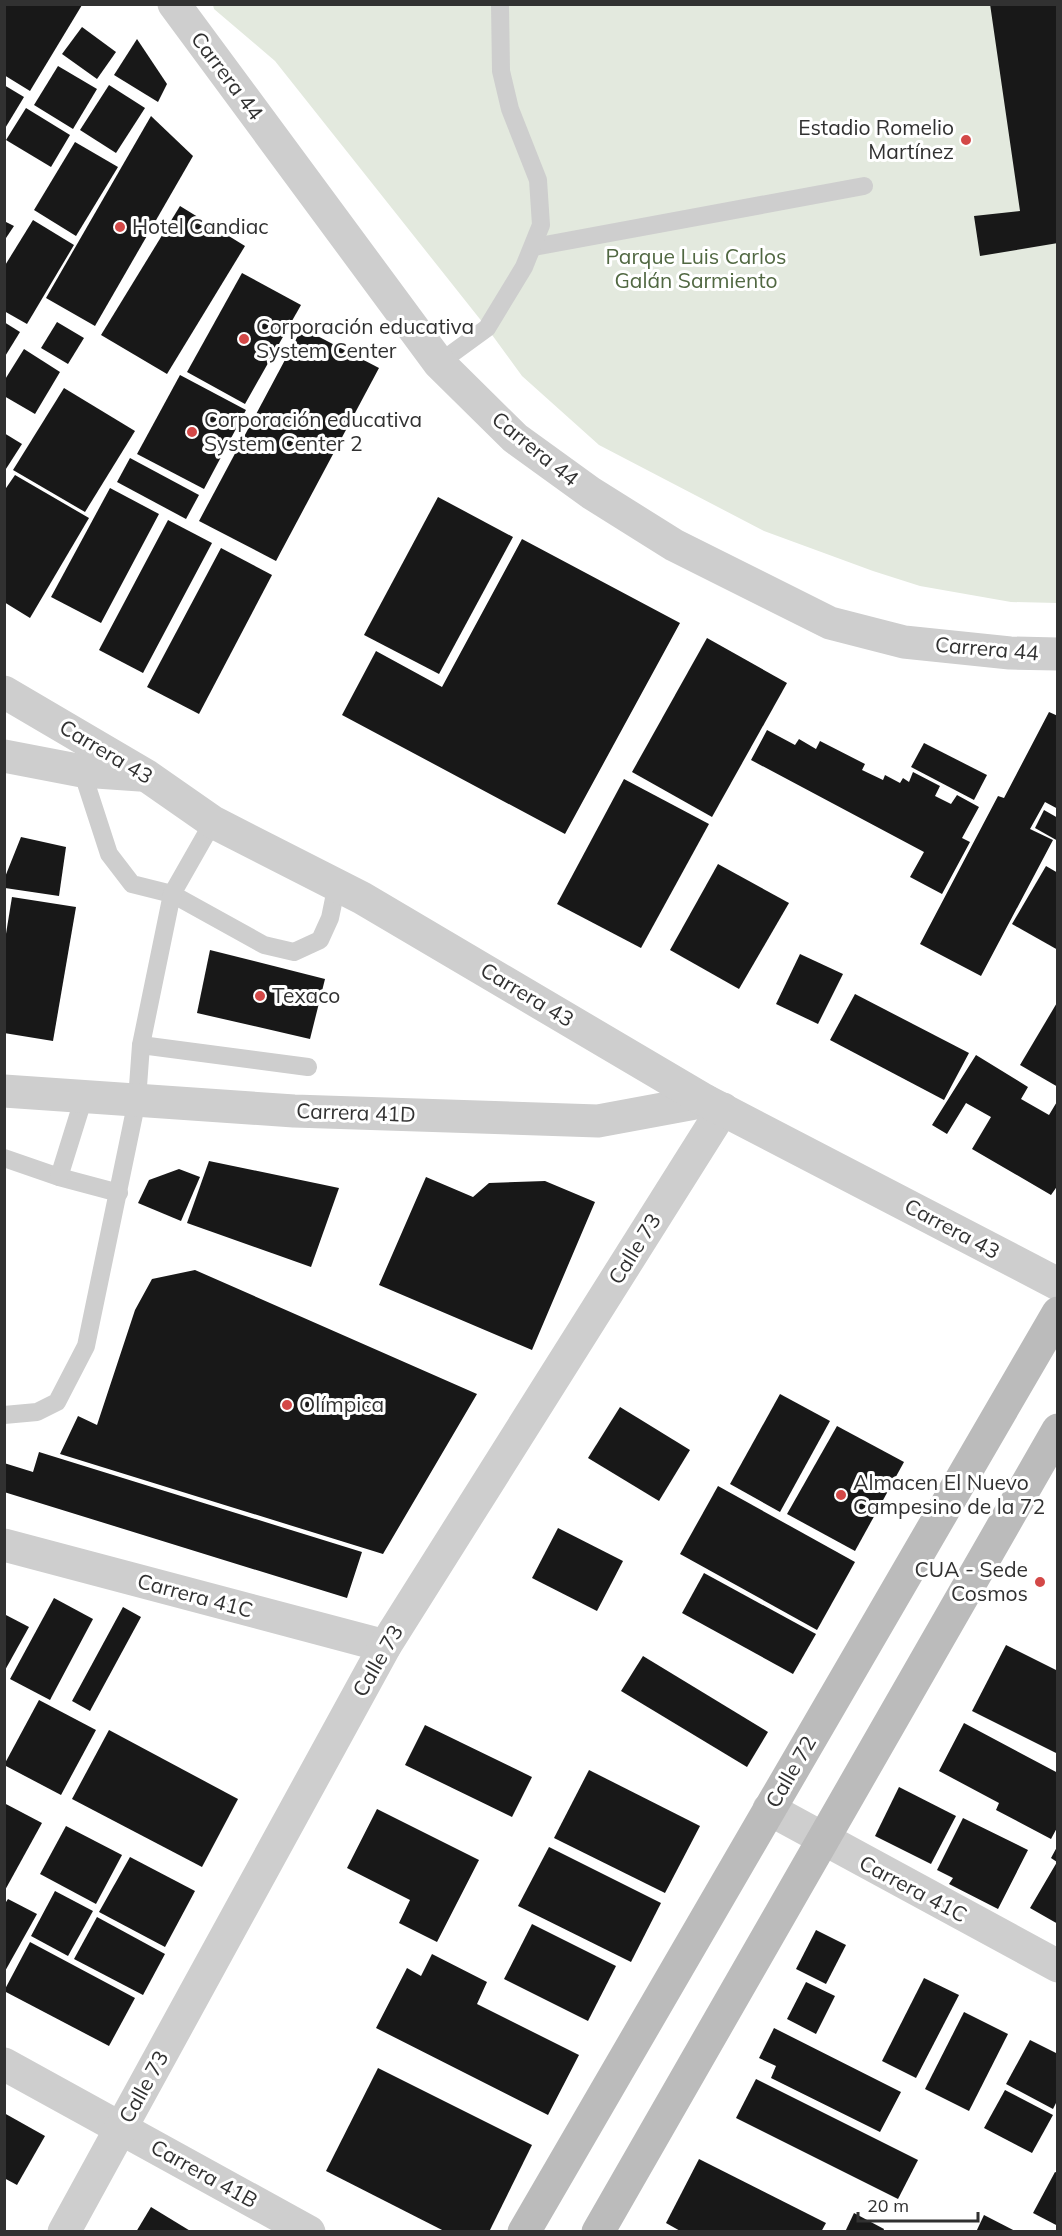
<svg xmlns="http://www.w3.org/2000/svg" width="1062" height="2236" viewBox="0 0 1062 2236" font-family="Mulish,sans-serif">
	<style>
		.green { fill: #e3e9de }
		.building { fill: #181818 }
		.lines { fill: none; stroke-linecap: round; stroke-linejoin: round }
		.service { stroke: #cecece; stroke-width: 18 }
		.minor { stroke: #cecece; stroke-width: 33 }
		.tertiary { stroke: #cecece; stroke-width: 33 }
		.secondary { stroke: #bbb; stroke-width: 33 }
		.poi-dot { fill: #d34847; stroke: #fff; stroke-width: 2 }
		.labels { text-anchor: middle; stroke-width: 6; stroke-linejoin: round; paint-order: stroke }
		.street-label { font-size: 21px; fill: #313131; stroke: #fff }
		.poi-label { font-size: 21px; fill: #313131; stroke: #fff; text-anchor: start }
		.park-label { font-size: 21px; fill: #516842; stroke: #fff }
	</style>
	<rect width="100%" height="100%" fill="#fff"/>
	<path class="green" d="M 213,5 L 1057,5 L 1057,603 L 1011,602 L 920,586 L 873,571 L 764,531 L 599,445 L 522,376 L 487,328 L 275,61 L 214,9 Z"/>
	<g class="building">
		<path d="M 990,4 L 1058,4 L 1058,243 L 980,256 L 974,216 L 1020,211 Z"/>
		<path d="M 4,5 L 82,5 L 30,91 L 4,75 Z"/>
		<path d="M 82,27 L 116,52 L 97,79 L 62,54 Z"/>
		<path d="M 137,39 L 167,84 L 158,102 L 114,75 Z"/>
		<path d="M 58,66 L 97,89 L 73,129 L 34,105 Z"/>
		<path d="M 4,85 L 24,97 L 4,130 Z"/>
		<path d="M 109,85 L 145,108 L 116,153 L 80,130 Z"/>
		<path d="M 26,108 L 70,135 L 51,167 L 6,140 Z"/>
		<path d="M 151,116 L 193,156 L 95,326 L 46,298 Z"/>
		<path d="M 75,142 L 118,167 L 76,236 L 34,210 Z"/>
		<path d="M 180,206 L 245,246 L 167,374 L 101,335 Z"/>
		<path d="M 33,220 L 74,245 L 27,324 L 4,311 L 4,267 Z"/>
		<path d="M 4,221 L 14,226 L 4,241 Z"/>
		<path d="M 242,273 L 301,305 L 245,404 L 187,372 Z"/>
		<path d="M 4,322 L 20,332 L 4,358 Z"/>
		<path d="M 57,322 L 84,338 L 68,364 L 41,348 Z"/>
		<path d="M 302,328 L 379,368 L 276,561 L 199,521 Z"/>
		<path d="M 24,349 L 60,372 L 35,414 L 4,396 L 4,381 Z"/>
		<path d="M 180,375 L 246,410 L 204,489 L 137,454 Z"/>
		<path d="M 64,388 L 135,431 L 85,512 L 13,470 Z"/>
		<path d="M 4,433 L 22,444 L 4,472 Z"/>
		<path d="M 130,458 L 199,495 L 186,519 L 117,482 Z"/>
		<path d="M 15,475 L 89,518 L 30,618 L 4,602 L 4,491 Z"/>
		<path d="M 110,488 L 159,514 L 101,623 L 51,597 Z"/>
		<path d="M 438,497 L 513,537 L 439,674 L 364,635 Z"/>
		<path d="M 168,520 L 212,543 L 143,673 L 99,650 Z"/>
		<path d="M 522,539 L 680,623 L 565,834 L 342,715 L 376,651 L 442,687 Z"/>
		<path d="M 221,548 L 272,575 L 199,714 L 147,687 Z"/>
		<path d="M 707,638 L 787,683 L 712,817 L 632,772 Z"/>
		<path d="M 1049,712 L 1058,716 L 1058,809 L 1045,802 L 1030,829 L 1053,840 L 981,976 L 920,944 L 998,796 L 1004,798 Z"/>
		<path d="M 767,730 L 795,745 L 799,739 L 816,749 L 820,741 L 865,764 L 862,770 L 883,780 L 885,775 L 900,783 L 903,778 L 909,782 L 913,772 L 940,786 L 935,796 L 951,804 L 957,795 L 979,807 L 962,838 L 970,842 L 942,894 L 910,877 L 924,852 L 751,760 Z"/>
		<path d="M 924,743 L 987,775 L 974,800 L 911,767 Z"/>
		<path d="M 624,779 L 709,824 L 641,948 L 557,904 Z"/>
		<path d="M 1044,810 L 1058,818 L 1058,841 L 1035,828 Z"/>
		<path d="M 21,837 L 66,847 L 59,896 L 5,888 L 5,877 Z"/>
		<path d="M 718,864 L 789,903 L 739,989 L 670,950 Z"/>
		<path d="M 1046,866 L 1058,873 L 1058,950 L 1012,924 Z"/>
		<path d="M 12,897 L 76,907 L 53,1041 L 4,1033 L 4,946 Z"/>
		<path d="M 210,950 L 325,979 L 310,1039 L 197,1013 Z"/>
		<path d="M 800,954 L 843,974 L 818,1024 L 776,1004 Z"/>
		<path d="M 855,994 L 969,1053 L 944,1100 L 830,1040 Z"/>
		<path d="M 1058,1001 L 1058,1087 L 1020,1065 Z"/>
		<path d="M 976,1055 L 1028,1087 L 1021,1099 L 1049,1115 L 1058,1100 L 1058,1185 L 1051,1195 L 972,1149 L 991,1117 L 966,1103 L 947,1134 L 932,1125 Z"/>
		<path d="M 209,1161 L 339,1188 L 311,1267 L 187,1223 Z"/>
		<path d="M 179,1169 L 200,1177 L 181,1221 L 138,1203 L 149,1180 Z"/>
		<path d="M 426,1177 L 473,1197 L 489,1183 L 545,1181 L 595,1202 L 532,1350 L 379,1285 Z"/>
		<path d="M 195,1270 L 477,1394 L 383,1554 L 60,1454 L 78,1416 L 97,1425 L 135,1310 L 152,1279 Z"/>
		<path d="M 780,1394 L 830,1421 L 780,1512 L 730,1484 Z"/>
		<path d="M 620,1407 L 690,1450 L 659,1501 L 588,1458 Z"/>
		<path d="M 837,1426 L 904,1462 L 855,1551 L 787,1514 Z"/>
		<path d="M 39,1452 L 362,1552 L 347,1598 L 4,1492 L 4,1463 L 33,1472 Z"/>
		<path d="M 718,1486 L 855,1562 L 817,1630 L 680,1554 Z"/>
		<path d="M 558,1528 L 623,1561 L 597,1611 L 532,1578 Z"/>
		<path d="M 704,1573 L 816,1634 L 793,1674 L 682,1613 Z"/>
		<path d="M 54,1598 L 93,1619 L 50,1700 L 10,1679 Z"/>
		<path d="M 123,1607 L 141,1617 L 90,1711 L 72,1701 Z"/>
		<path d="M 4,1614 L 29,1627 L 4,1672 Z"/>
		<path d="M 1006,1645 L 1058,1671 L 1058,1754 L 972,1711 Z"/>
		<path d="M 643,1656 L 768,1732 L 747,1767 L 621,1691 Z"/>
		<path d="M 39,1700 L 96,1730 L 61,1795 L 4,1765 Z"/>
		<path d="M 964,1723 L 1058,1773 L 1058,1826 L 1051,1839 L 996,1810 L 999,1803 L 939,1771 Z"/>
		<path d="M 425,1725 L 532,1777 L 512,1817 L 405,1765 Z"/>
		<path d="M 109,1730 L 238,1799 L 202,1867 L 72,1799 Z"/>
		<path d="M 589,1770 L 700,1826 L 665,1893 L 554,1838 Z"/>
		<path d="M 899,1787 L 956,1816 L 931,1864 L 875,1836 Z"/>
		<path d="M 4,1803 L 42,1823 L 4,1892 Z"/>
		<path d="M 377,1809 L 479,1860 L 437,1942 L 399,1923 L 410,1900 L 347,1868 Z"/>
		<path d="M 963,1818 L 1028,1850 L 998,1909 L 949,1884 L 953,1878 L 937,1870 Z"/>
		<path d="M 66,1826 L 122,1855 L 96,1904 L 40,1874 Z"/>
		<path d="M 1058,1845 L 1058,1924 L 1030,1908 L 1057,1862 L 1051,1858 Z"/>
		<path d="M 549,1847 L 661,1903 L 631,1962 L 518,1906 Z"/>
		<path d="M 130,1857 L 195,1891 L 165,1947 L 99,1912 Z"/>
		<path d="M 55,1891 L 93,1911 L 68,1956 L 31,1936 Z"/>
		<path d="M 8,1899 L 37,1914 L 4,1973 L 4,1905 Z"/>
		<path d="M 97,1917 L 165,1954 L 143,1995 L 74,1959 Z"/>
		<path d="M 532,1924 L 616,1966 L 588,2021 L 504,1979 Z"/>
		<path d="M 816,1930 L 846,1945 L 826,1984 L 796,1969 Z"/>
		<path d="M 30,1942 L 135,1998 L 109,2046 L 4,1991 Z"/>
		<path d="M 432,1954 L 487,1982 L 477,2004 L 579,2055 L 548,2115 L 376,2028 L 407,1968 L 421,1976 Z"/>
		<path d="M 924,1978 L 959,1995 L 916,2078 L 882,2061 Z"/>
		<path d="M 806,1982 L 835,1996 L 816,2034 L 787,2019 Z"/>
		<path d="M 964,2012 L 1008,2034 L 969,2111 L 925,2089 Z"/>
		<path d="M 774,2028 L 901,2092 L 880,2132 L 771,2078 L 776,2066 L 759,2058 Z"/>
		<path d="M 1030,2040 L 1058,2054 L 1058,2099 L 1053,2109 L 1006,2084 Z"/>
		<path d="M 378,2068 L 532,2145 L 489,2232 L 446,2232 L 326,2171 Z"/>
		<path d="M 756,2079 L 918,2160 L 898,2199 L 736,2118 Z"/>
		<path d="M 1005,2090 L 1053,2115 L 1032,2153 L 984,2128 Z"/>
		<path d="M 4,2113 L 45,2136 L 17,2185 L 4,2178 Z"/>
		<path d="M 699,2159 L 826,2223 L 821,2232 L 682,2232 L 666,2223 Z"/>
		<path d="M 1055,2172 L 1058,2173 L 1058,2226 L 1033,2213 Z"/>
		<path d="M 151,2207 L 192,2232 L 136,2232 Z"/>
		<path d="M 854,2213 L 884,2229 L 883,2232 L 845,2232 Z"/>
		<path d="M 984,2215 L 1017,2232 L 976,2232 Z"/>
	</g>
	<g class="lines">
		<g class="service">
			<path d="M 534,247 L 864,186"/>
			<path d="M 439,363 L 487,328 L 524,267 L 541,225 L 538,180 L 510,109 L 501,71 L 500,4"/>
			<path d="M 82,771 L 109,854 L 132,884 L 172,894 L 264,945 L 294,952 L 320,940 L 330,918 L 337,884"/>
			<path d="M 141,1045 L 308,1067"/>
			<path d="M 4,1158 L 59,1177 L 119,1193"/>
			<path d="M 59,1177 L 84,1097"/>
			<path d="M 4,1415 L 37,1412 L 57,1402 L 86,1346 L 137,1100 L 141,1045 L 172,894 L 213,822"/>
		</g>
		<g class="minor">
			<path d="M 4,1091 L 294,1111 L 598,1121 L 706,1101"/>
			<path d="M 4,1545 L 385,1646"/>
			<path d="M 769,1809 L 1058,1966"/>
			<path d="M 4,2064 L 309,2232"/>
			<path d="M 64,2232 L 385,1646 L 723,1109"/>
		</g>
		<g class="tertiary">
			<path d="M 174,4 L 439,363 L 515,438 L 591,493 L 674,545 L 830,623 L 904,642 L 1010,653 L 1058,654"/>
			<path d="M 4,692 L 147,776 L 213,822 L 362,898 L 706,1101 L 1058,1284"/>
			<path d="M 4,756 L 82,771 L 140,775"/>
		</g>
		<g class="secondary">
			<path d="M 524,2232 L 1058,1313"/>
			<path d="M 598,2232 L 1058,1430"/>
		</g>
	</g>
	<g class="poi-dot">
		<circle cx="966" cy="140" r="6"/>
		<circle cx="120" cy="227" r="6"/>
		<circle cx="244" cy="339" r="6"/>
		<circle cx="192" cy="432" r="6"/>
		<circle cx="260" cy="996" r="6"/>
		<circle cx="287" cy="1405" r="6"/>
		<circle cx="841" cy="1495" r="6"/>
		<circle cx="1040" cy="1582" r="6"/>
	</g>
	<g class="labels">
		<g class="street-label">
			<text transform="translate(227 76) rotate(53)" y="7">Carrera 44</text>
			<text transform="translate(535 449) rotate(39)" y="7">Carrera 44</text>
			<text transform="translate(987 649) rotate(5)" y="7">Carrera 44</text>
			<text transform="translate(106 752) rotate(31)" y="7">Carrera 43</text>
			<text transform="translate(527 995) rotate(31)" y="7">Carrera 43</text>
			<text transform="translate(356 1113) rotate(2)" y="7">Carrera 41D</text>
			<text transform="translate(952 1229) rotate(28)" y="7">Carrera 43</text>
			<text transform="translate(635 1249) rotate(-58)" y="7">Calle 73</text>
			<text transform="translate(195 1596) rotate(15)" y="7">Carrera 41C</text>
			<text transform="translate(378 1661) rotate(-60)" y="7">Calle 73</text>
			<text transform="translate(791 1772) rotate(-60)" y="7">Calle 72</text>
			<text transform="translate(913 1889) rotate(28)" y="7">Carrera 41C</text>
			<text transform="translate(144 2087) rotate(-61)" y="7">Calle 73</text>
			<text transform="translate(204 2174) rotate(29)" y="7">Carrera 41B</text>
		</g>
		<g class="poi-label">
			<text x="954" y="135" text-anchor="end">Estadio Romelio<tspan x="954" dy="24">Martínez</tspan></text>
			<text x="132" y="234">Hotel Candiac</text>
			<text x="256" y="334">Corporación educativa<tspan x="256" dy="24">System Center</tspan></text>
			<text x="204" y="427">Corporación educativa<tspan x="204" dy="24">System Center 2</tspan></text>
			<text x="272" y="1003">Texaco</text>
			<text x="299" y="1412">Olímpica</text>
			<text x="853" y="1490">Almacen El Nuevo<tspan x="853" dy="24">Campesino de la 72</tspan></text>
			<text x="1028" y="1577" text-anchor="end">CUA - Sede<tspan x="1028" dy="24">Cosmos</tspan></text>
		</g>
		<g class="park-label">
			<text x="696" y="264">Parque Luis Carlos<tspan x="696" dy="24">Galán Sarmiento</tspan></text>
		</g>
	</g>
	<rect width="1062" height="2236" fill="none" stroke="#313131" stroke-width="12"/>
	<path d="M858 2212v9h120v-9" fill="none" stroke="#313131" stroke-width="3"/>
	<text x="867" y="2212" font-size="18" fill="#313131" stroke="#ffffff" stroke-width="4.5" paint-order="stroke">20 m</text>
</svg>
